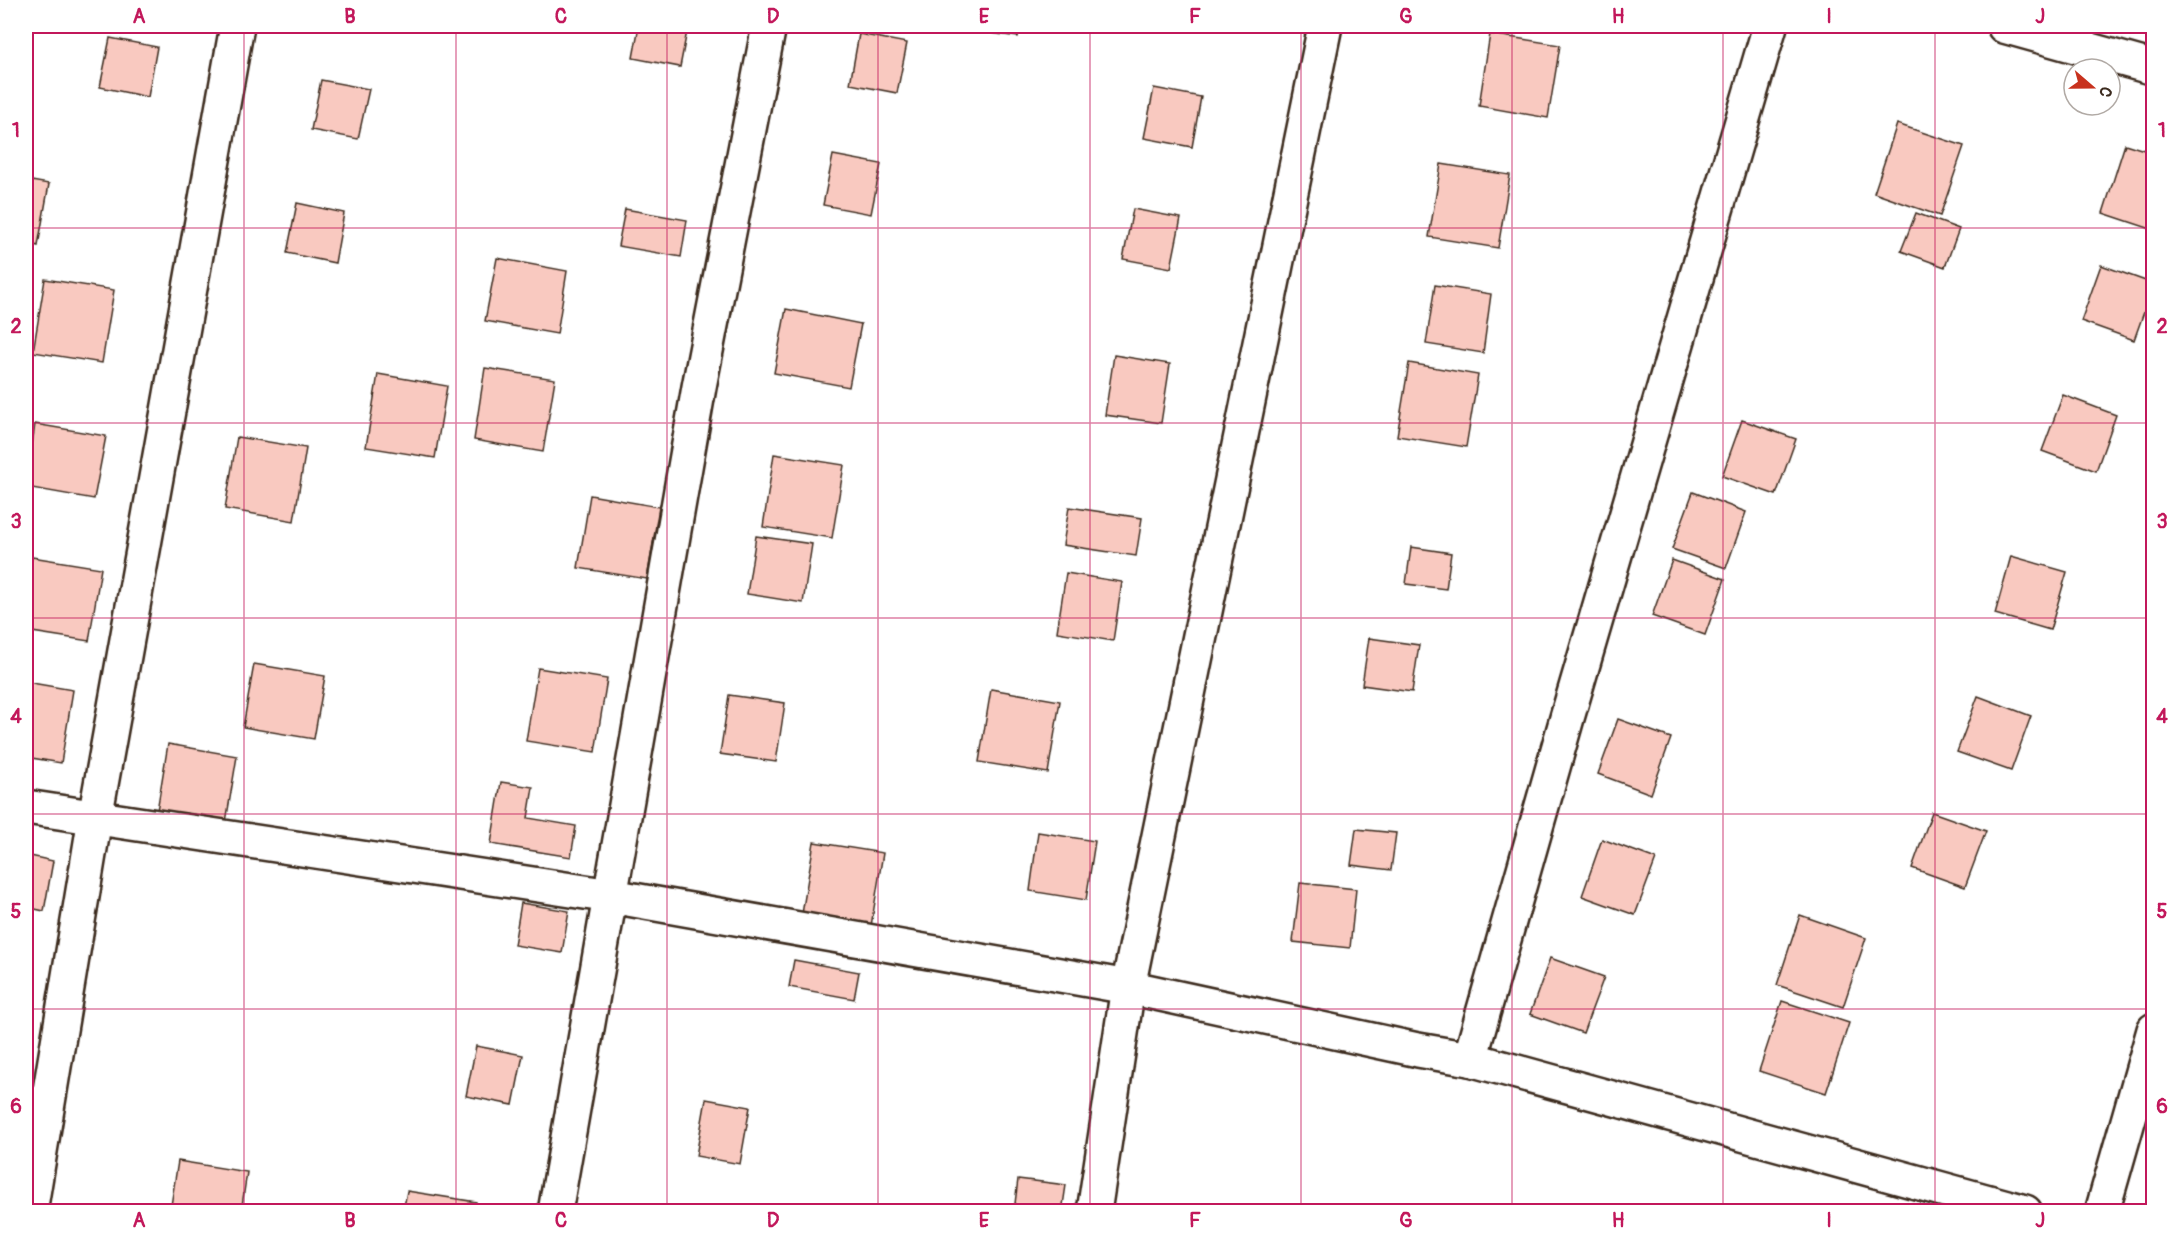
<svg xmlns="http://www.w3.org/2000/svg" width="2179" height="1237" viewBox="0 0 2179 1237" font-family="Pangolin,sans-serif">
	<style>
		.building { fill: #f9c9c0; stroke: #3b2a1e; stroke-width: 1.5 }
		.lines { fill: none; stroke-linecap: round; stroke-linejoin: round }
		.street-casing { stroke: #3b2a1e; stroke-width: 38 }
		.street { stroke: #fff; stroke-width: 33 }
		.grid { fill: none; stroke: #c2185b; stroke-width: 1.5; stroke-opacity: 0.55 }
		.neatline { fill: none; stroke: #c2185b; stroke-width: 2 }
		.grid-label { font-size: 20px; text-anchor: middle; font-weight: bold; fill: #c2185b }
	</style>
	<rect width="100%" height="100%" fill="#fff"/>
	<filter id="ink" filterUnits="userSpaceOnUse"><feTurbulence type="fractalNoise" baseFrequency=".0167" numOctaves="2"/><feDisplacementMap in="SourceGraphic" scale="12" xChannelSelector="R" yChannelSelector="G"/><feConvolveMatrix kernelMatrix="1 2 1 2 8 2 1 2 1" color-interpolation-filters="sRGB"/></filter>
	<g filter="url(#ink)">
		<g class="building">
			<path d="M 639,26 L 688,26 L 680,67 L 633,58 Z"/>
			<path d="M 977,26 L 1020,26 L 1018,37 L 976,31 Z"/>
			<path d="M 859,34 L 907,43 L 897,93 L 850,84 Z"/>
			<path d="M 1490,34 L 1560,45 L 1548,118 L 1479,106 Z"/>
			<path d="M 110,38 L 157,47 L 148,97 L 100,87 Z"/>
			<path d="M 321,80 L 369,89 L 358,139 L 311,130 Z"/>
			<path d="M 1154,88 L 1201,97 L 1192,147 L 1144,138 Z"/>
			<path d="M 1897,124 L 1964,146 L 1940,216 L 1874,193 Z"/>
			<path d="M 2125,144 L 2154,153 L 2154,230 L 2103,213 Z"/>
			<path d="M 833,155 L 881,164 L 871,214 L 823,205 Z"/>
			<path d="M 1441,164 L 1510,175 L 1498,248 L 1429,237 Z"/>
			<path d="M 26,180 L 49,184 L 38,246 L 26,243 Z"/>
			<path d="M 297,203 L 344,213 L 335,263 L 287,253 Z"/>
			<path d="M 625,209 L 687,220 L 681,257 L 618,246 Z"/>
			<path d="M 1133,209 L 1181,218 L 1171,268 L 1123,259 Z"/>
			<path d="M 1916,213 L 1959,229 L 1945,267 L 1901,251 Z"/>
			<path d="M 497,258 L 567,271 L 557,334 L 485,321 Z"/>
			<path d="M 2101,265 L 2154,284 L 2134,340 L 2081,321 Z"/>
			<path d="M 45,279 L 114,290 L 102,363 L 33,352 Z"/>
			<path d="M 1435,285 L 1491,294 L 1483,353 L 1426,344 Z"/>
			<path d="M 786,309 L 861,324 L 849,387 L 774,373 Z"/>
			<path d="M 1114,355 L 1170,364 L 1161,423 L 1105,415 Z"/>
			<path d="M 1409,363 L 1478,375 L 1466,447 L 1397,436 Z"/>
			<path d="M 485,368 L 555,379 L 543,452 L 474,440 Z"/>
			<path d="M 378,374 L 447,386 L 435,458 L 366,447 Z"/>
			<path d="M 2063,395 L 2116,415 L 2096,471 L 2042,451 Z"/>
			<path d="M 1742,420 L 1796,439 L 1776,495 L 1722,476 Z"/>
			<path d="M 35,424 L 106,436 L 94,499 L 26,487 Z"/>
			<path d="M 237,437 L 306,448 L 294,521 L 225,509 Z"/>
			<path d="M 774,454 L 844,465 L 832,538 L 763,527 Z"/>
			<path d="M 1693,492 L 1746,512 L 1726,568 L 1672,549 Z"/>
			<path d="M 590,495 L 659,507 L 647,579 L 578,568 Z"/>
			<path d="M 1069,507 L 1142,518 L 1136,556 L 1063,545 Z"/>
			<path d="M 756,536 L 812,544 L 803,603 L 747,594 Z"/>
			<path d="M 1411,547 L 1451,553 L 1446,589 L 1406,584 Z"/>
			<path d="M 2011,556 L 2067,572 L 2050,630 L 1995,614 Z"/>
			<path d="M 32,557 L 101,568 L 89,641 L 26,631 L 26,594 Z"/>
			<path d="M 1672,560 L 1725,579 L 1705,635 L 1652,616 Z"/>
			<path d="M 1066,573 L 1122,582 L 1113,641 L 1057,632 Z"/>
			<path d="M 1369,638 L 1419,645 L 1412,692 L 1362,685 Z"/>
			<path d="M 254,664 L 325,676 L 314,739 L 243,727 Z"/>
			<path d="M 538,668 L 607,679 L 595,752 L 526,741 Z"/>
			<path d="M 26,682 L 73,690 L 61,763 L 26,757 Z"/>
			<path d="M 991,689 L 1060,701 L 1048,773 L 979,762 Z"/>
			<path d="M 729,695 L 785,703 L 776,762 L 720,754 Z"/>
			<path d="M 1978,696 L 2031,716 L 2011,771 L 1957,752 Z"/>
			<path d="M 1618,719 L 1671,738 L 1651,794 L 1598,774 Z"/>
			<path d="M 168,744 L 237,756 L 225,828 L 156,817 Z"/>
			<path d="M 501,782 L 533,787 L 528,818 L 576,826 L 571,857 L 491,844 Z"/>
			<path d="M 1932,812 L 1986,831 L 1965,887 L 1912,868 Z"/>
			<path d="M 1356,829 L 1396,833 L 1391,870 L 1351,865 Z"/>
			<path d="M 1038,832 L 1095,841 L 1086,900 L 1030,891 Z"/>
			<path d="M 1602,839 L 1656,859 L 1635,915 L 1582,896 Z"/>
			<path d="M 814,842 L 883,853 L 871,926 L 802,914 Z"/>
			<path d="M 26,855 L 53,861 L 44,911 L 26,907 Z"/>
			<path d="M 1300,883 L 1356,889 L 1350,948 L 1293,942 Z"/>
			<path d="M 521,903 L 569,911 L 562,953 L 514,945 Z"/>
			<path d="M 1800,915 L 1866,938 L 1843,1007 L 1777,985 Z"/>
			<path d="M 1550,958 L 1604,977 L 1583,1033 L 1530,1014 Z"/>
			<path d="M 794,960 L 859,972 L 854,999 L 789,987 Z"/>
			<path d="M 1782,1001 L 1849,1023 L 1826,1093 L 1759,1071 Z"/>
			<path d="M 476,1046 L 523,1055 L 513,1105 L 466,1096 Z"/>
			<path d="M 706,1099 L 750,1107 L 740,1164 L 696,1156 Z"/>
			<path d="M 178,1161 L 247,1172 L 241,1212 L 170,1212 Z"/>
			<path d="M 1018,1179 L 1066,1185 L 1062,1212 L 1014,1212 Z"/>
			<path d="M 407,1191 L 476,1202 L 475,1212 L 403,1212 Z"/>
		</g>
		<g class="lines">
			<defs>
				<g id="street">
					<path d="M 2004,26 L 2154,68"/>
					<path d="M 26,807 L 611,896 L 1128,987 L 1418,1050 L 1470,1059 L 2025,1212"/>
					<path d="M 1470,1059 L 1567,718 L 1770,26"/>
					<path d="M 30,1212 L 95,818 L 237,26"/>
					<path d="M 555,1212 L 699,387 L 769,26"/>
					<path d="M 1094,1212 L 1128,987 L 1325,26"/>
					<path d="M 2102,1212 L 2154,1030"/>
				</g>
			</defs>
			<use href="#street" class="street-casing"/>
			<use href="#street" class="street"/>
		</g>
	</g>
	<path class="grid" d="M 244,26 L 244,1212M 456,26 L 456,1212M 667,26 L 667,1212M 878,26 L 878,1212M 1090,26 L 1090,1212M 1301,26 L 1301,1212M 1512,26 L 1512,1212M 1723,26 L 1723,1212M 1935,26 L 1935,1212M 26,228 L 2154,228M 26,423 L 2154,423M 26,618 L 2154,618M 26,814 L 2154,814M 26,1009 L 2154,1009"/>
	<rect width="2179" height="1237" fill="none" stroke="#fff" stroke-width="66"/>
	<g transform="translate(2092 87) rotate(110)"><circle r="28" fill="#ffffff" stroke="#b1aaa5" stroke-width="1.5"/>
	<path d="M0-4.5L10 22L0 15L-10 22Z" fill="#c8321e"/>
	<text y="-9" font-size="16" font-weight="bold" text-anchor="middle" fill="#3b2a1e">С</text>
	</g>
	<rect x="33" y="33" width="2113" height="1171" class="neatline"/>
	<g class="grid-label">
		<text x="139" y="23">A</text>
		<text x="350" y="23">B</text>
		<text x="561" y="23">C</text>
		<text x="773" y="23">D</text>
		<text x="984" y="23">E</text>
		<text x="1195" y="23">F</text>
		<text x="1406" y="23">G</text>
		<text x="1618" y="23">H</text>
		<text x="1829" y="23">I</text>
		<text x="2040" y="23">J</text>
		<text x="16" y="137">1</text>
		<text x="2162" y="137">1</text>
		<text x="16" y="333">2</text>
		<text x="2162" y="333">2</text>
		<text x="16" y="528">3</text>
		<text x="2162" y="528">3</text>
		<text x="16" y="723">4</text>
		<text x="2162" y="723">4</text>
		<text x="16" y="918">5</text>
		<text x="2162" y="918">5</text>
		<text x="16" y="1113">6</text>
		<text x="2162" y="1113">6</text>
		<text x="139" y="1227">A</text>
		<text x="350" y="1227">B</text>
		<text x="561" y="1227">C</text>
		<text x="773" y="1227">D</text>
		<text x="984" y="1227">E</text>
		<text x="1195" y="1227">F</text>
		<text x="1406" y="1227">G</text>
		<text x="1618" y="1227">H</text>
		<text x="1829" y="1227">I</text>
		<text x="2040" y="1227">J</text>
	</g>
</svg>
